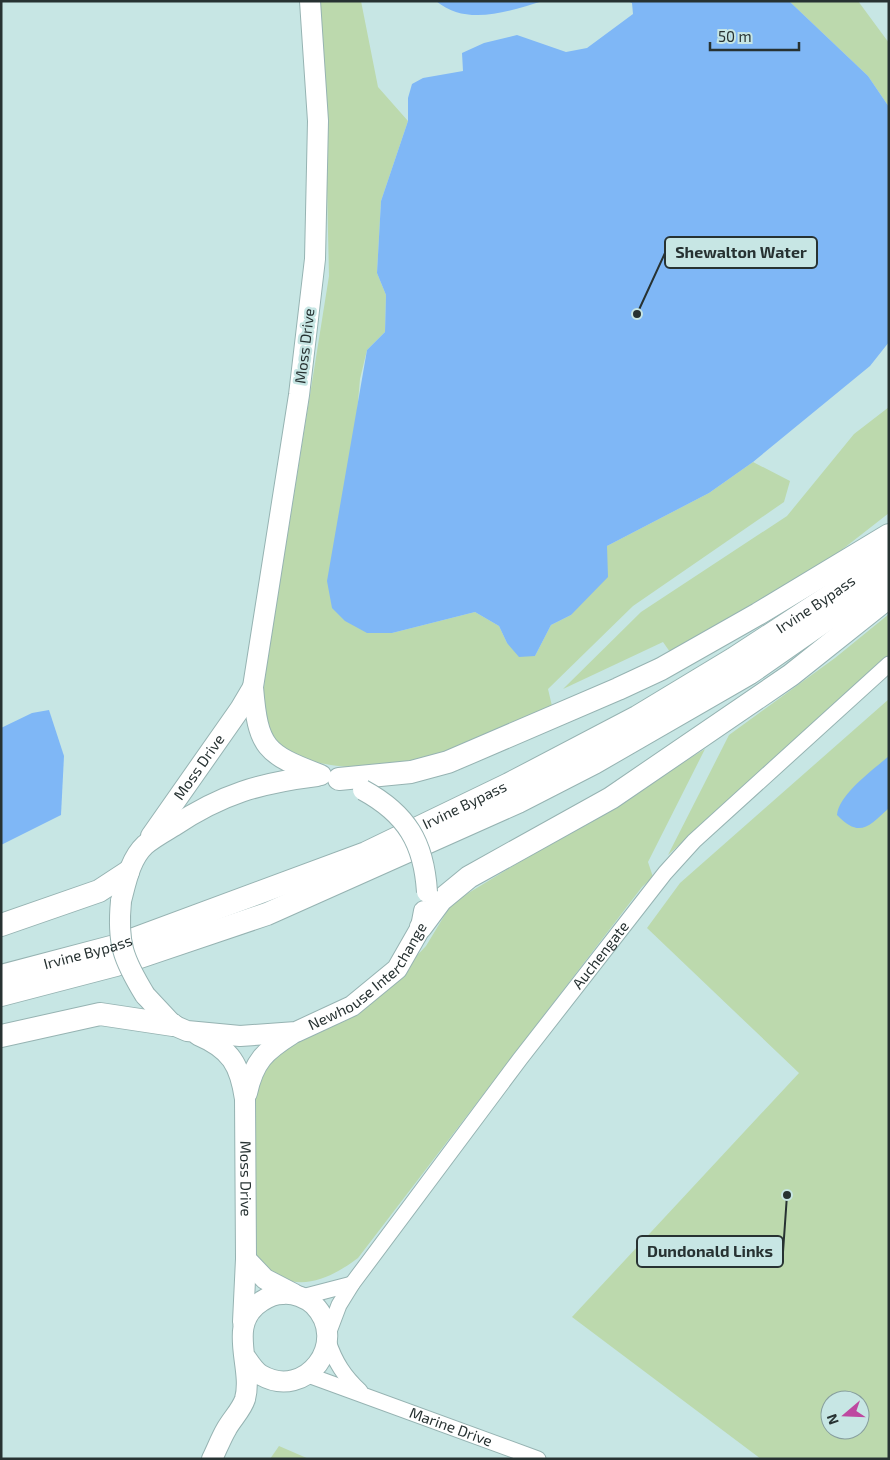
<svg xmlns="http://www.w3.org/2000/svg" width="890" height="1460" viewBox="0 0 890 1460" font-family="'Exo 2',sans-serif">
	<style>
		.green { fill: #bcd9ad; fill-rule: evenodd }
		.water { fill: #7fb7f6 }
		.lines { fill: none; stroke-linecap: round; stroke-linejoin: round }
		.minor-casing { stroke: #96b3b2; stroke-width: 17 }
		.major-casing { stroke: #96b3b2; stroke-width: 22 }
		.highway-casing { stroke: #96b3b2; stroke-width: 24 }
		.minor { stroke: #fff; stroke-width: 15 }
		.major { stroke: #fff; stroke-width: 20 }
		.highway { stroke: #fff; stroke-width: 22 }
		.major-bridge-casing { stroke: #96b3b2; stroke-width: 22; stroke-linecap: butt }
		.major-bridge { stroke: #fff; stroke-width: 20 }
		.labels { text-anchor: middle; stroke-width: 5; stroke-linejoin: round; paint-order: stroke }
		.street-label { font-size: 15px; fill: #273232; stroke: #c7e6e4 }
		.leader { fill: none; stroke: #273232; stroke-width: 2 }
		.callout-dot { fill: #273232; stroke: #c7e6e4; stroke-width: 2 }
		.callout { fill: #c7e6e4; stroke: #273232; stroke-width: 2 }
		.callout-label { font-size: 16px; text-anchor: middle; font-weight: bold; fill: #273232 }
	</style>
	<rect width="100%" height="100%" fill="#c7e6e4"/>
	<g class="green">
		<path d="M 318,1 L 361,1 L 378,87 L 408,121 L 381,201 L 377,273 L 386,295 L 385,332 L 367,350 L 360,379 L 357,413 L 367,633 L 392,633 L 475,612 L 499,626 L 507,643 L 535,656 L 551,625 L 571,615 L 607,546 L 709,493 L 753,462 L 790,481 L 784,502 L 633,606 L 548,689 L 552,706 C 527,718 501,731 476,743 C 465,748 453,755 442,759 C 403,772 291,776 269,733 C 259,714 264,691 266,670 L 329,276 L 324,56 Z"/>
		<path d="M 789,1 L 858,1 L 889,43 L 889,107 L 868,76 Z"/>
		<path d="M 889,407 L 889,513 L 830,559 L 670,652 L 663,642 L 563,689 L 641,612 L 787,516 L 854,434 Z"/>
		<path d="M 889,614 L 889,657 L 668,855 L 729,735 L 835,658 Z"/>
		<path d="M 889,699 L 889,1459 L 761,1459 L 572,1317 L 799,1073 L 647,928 L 680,883 ZM 830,1400 L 860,1400 L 860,1430 L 830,1430 Z"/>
		<path d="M 705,749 L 648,862 L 653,877 L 642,887 L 358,1258 C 329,1280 293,1296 263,1265 C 258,1261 255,1251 253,1244 L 254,1098 L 262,1071 L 276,1051 L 376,999 L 426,946 L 452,903 Z"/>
		<path d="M 279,1446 L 309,1459 L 270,1459 Z"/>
	</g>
	<g class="water">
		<path d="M 436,1 L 543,1 C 509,11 467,27 436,1 Z"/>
		<path d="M 627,1 L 789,1 L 868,76 L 889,107 L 889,342 L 870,366 L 753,462 L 709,493 L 607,546 L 608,577 L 571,615 L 551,625 L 535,656 L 519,657 L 507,643 L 499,626 L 475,612 L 392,633 L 367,633 L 345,621 L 332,608 L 327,581 L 367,350 L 385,332 L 386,295 L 377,273 L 381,201 L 408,121 L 408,98 L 412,84 L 423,78 L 463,71 L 462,53 L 484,43 L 517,35 L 566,52 L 587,48 L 633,14 L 632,3 Z"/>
		<path d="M 49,710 L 64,756 L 61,815 L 1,845 L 1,728 L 32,713 Z"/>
		<path d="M 889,756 L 889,808 C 869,826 860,839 837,815 C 839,794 873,770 889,756 Z"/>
	</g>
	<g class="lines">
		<defs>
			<g id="minor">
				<path d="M 302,1297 L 352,1284"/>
				<path id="s1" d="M 328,1334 L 339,1305 L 352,1284 L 520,1059 L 665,873 L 694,841 L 889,664"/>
				<path d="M 328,1341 C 335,1362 344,1376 360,1391"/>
				<path id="s2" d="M 308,1375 L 538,1459"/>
			</g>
			<g id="major">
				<path d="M 310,1 L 318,121 L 315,259 L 299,395 L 253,687 C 258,748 265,754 321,775"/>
				<path id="s3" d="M 151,836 L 240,709 L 253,687"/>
				<path d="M 121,901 C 126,882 130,859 145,845 C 153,838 164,832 174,826 C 222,794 260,783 317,776"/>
				<path id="s4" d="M 145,995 L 173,1025 L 187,1031 L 240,1036 L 296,1032 L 352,1006 L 397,969 L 421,927 L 424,911"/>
				<path id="s5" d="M 198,1035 C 231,1049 240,1065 245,1099 L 246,1259 L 243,1322"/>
				<path d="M 247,1093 C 254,1061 265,1051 292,1034"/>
				<path d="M 246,1259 L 265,1279 L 294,1294"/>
				<path d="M 212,1459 C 217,1449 221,1438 227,1428 C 232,1419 242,1409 245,1399 C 254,1366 225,1324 262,1301 C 268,1297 275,1294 283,1294 C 294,1293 306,1298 314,1305 C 350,1342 306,1401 261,1375 C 254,1371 249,1362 244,1355"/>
			</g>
			<g id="highway">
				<path d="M 339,779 L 411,772 L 448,762 L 618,689 L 661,669 L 758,614 L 889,535"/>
				<path d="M 1,925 L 99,891 L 128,872"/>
				<path d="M 421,927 L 441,900 L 469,877 L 611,798 L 791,675 L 889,597"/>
				<path id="s6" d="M 1,976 L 115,946 L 366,853 L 509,784 L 637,717 L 733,659 L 831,595 L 889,554"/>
				<path d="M 1,995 L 116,965 L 267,914 L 518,802 L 594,763 L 750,673 L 889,576"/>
				<path d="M 1,1036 L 100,1014 L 173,1025"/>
			</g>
		</defs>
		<use href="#minor" class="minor-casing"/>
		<use href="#major" class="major-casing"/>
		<use href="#highway" class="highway-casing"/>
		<use href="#minor" class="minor"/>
		<use href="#major" class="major"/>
		<use href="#highway" class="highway"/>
		<defs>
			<g id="major-bridge">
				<path d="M 363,790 C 407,814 424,843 427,892"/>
				<path d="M 121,901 C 117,943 123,959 145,995"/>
			</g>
		</defs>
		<use href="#major-bridge" class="major-bridge-casing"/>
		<use href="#major-bridge" class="major-bridge"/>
	</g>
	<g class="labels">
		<g class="street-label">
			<text transform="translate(305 346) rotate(-83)" y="5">Moss Drive</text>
			<text dy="5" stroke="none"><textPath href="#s6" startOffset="900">Irvine Bypass</textPath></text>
			<text dy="5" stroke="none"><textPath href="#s3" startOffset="84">Moss Drive</textPath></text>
			<text dy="5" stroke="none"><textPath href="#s6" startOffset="495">Irvine Bypass</textPath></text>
			<text dy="5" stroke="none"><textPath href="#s6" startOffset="90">Irvine Bypass</textPath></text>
			<text dy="5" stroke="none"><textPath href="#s1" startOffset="468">Auchengate</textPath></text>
			<text dy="5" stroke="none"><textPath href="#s4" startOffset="259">Newhouse Interchange</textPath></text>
			<text dy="5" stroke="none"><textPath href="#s5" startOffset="164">Moss Drive</textPath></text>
			<text dy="5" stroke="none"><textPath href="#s2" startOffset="152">Marine Drive</textPath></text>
		</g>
	</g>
	<path class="leader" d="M637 314L665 253M787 1195L783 1252"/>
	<g class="callout-dot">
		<circle cx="637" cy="314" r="5"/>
		<circle cx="787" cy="1195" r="5"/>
	</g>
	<g class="callout">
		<rect x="665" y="237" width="152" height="31" rx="5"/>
		<rect x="637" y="1236" width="146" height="31" rx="5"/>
	</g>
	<g class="callout-label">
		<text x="741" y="258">Shewalton Water</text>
		<text x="710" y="1257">Dundonald Links</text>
	</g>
	<rect width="890" height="1460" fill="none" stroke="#273232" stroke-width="5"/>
	<g transform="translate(845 1415) rotate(251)"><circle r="24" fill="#c7e6e4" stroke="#879e9d"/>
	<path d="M0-4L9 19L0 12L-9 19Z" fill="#be48a0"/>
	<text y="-8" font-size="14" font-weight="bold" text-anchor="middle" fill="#273232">N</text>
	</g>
	<path d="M710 42v8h89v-8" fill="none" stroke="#273232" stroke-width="2.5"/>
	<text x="718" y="42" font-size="15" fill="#273232" stroke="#c7e6e4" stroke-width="4" paint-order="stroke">50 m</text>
</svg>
